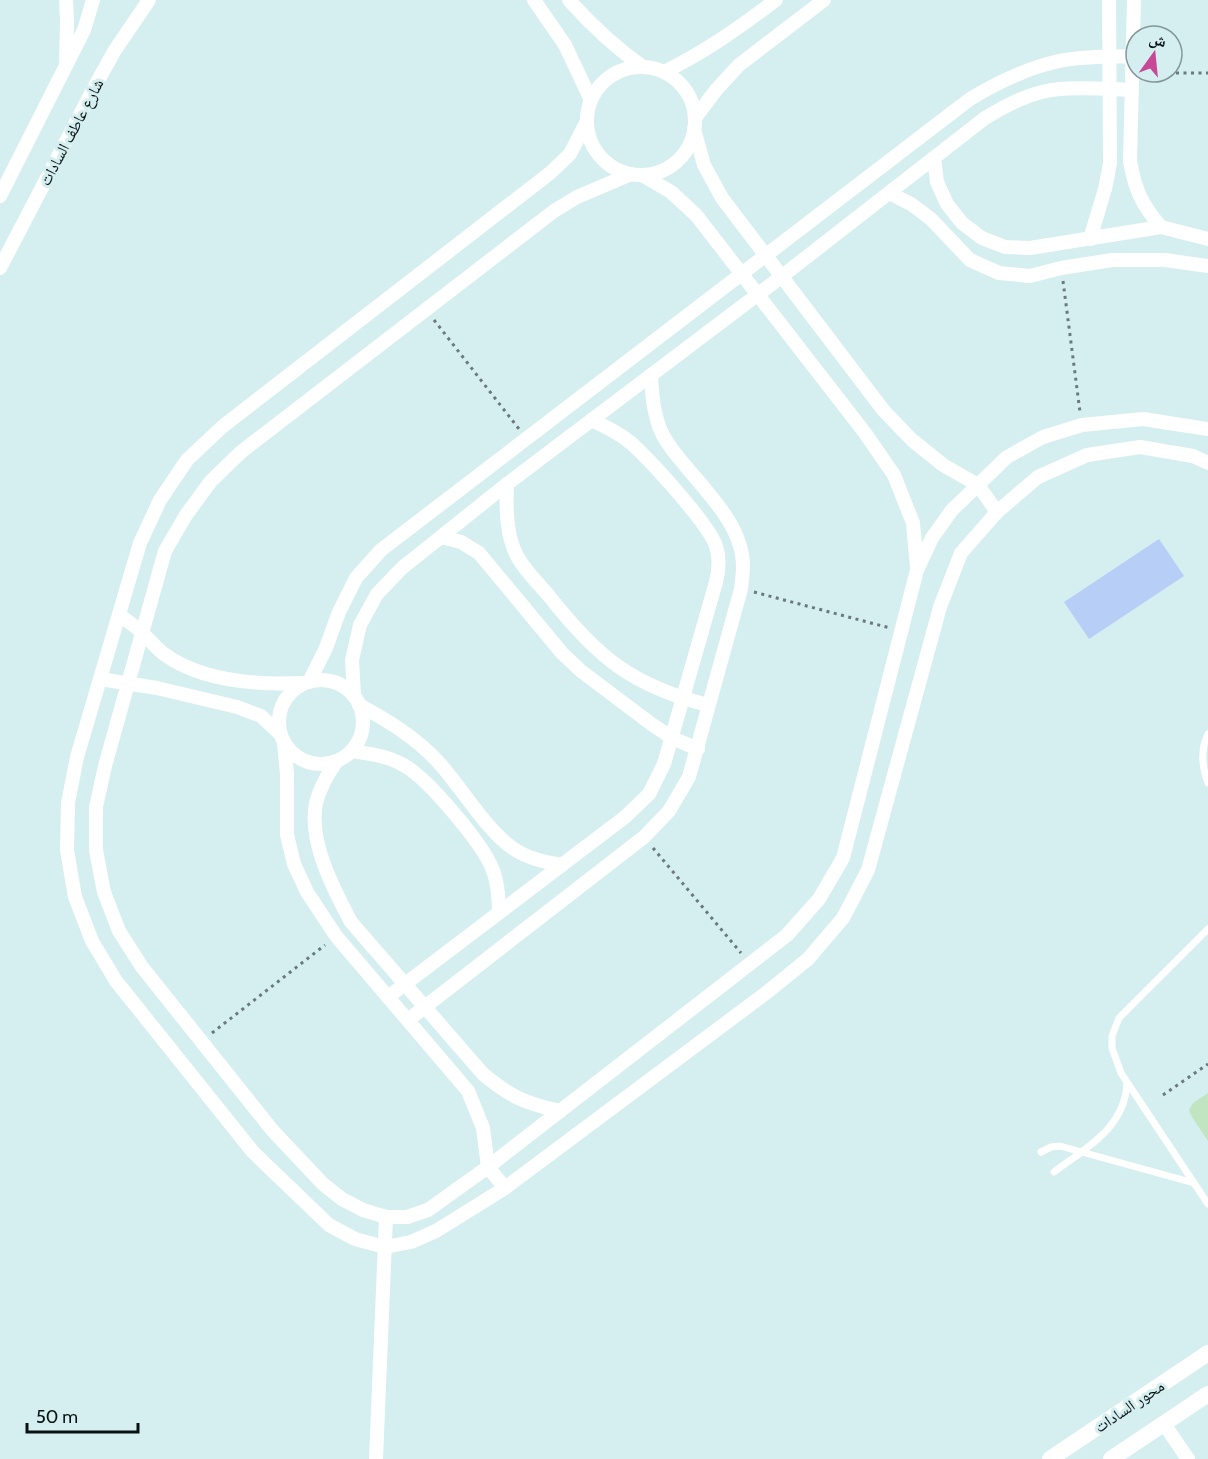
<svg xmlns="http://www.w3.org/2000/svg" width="1208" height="1459" viewBox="0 0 1208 1459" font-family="Cabin,'Noto Naskh Arabic',sans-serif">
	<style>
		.green { fill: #c1e4c1 }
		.water { fill: #b7cff7 }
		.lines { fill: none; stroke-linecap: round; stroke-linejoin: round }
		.path { stroke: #6a7a7c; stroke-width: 3; stroke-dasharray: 3 4.5; stroke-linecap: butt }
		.service { stroke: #fff; stroke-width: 7 }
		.minor { stroke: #fff; stroke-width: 14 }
		.tertiary { stroke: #fff; stroke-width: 16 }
		.labels { text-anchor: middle; stroke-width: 6; stroke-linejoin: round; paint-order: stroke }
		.street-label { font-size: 16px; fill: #091213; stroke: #d5eef0 }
	</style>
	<rect width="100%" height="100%" fill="#d5eef0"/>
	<path class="green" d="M 1208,1093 L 1208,1141 L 1192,1117 L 1189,1110 L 1193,1103 Z"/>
	<path class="water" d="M 1159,539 L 1184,576 L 1089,639 L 1064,602 Z"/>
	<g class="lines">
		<g class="path">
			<path d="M 1146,73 L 1208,73"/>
			<path d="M 1063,281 L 1080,412"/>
			<path d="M 434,320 L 519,429"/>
			<path d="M 754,592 L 890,628"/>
			<path d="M 653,848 L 741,953"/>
			<path d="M 212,1033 L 325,945"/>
			<path d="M 1163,1095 L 1208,1064"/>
		</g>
		<g class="service">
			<path d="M 1208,734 C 1200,750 1202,767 1208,783"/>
			<path d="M 1208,929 L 1119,1018 L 1112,1036 L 1112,1048 L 1121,1073 L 1208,1204"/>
			<path d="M 1041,1152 L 1051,1147 L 1060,1146 L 1194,1183"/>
			<path d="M 1054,1172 C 1086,1148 1125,1128 1127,1083"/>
		</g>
		<g class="minor">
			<path d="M 66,0 L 67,21 L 66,61"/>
			<path d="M 534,0 L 565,45 L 591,100"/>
			<path d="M 569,0 C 592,26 615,47 643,67"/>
			<path d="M 1134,0 L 1130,161 C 1135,190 1142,205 1161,227"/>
			<circle cx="641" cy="121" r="54"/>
			<path d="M 664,72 C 705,52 740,27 776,0"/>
			<path d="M 695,118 L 716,90 L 739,65 L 824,0"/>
			<path d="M 587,121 L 570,154 L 550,173 L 222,427 L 187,460 L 160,500 L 140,543 L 77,757 L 68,803 L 67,850 L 75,897 L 92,941 L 116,981 L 253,1152 L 329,1225 L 355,1239 L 385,1247 L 411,1242 L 436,1231 L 505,1188 L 766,993 L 808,959 L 843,918 L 868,870 L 940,607 L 961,553 L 997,512 L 1038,477 L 1087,455 L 1140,447 L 1193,456 L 1208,463"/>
			<path d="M 694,129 L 704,165 L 722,198 L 884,411 L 912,440 L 943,465 L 978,485 L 997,512"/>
			<path d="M 934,158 L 937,182 L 947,204 L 962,223 L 982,238 L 1005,247 L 1030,248 L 1161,227 L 1208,239"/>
			<path d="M 631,174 L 577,197 L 554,211 L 241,452 L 211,481 L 186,515 L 165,551 L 105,766 L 96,807 L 96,850 L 104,892 L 119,931 L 142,967 L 273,1131 L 323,1184 L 342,1199 L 363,1210 L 386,1217 L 407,1217 L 428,1210 L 488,1167 L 787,935 L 819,899 L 843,858 L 917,570 L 932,538 L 952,510 L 1007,457 L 1043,437 L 1082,425 L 1143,419 L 1208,429"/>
			<path d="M 642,175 L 671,192 L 696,215 L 865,433 L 894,475 L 913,523 L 917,567"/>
			<path d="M 889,193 L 911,204 L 931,219 L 970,260 L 999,273 L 1030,276 L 1061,268 L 1112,260 L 1165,260 L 1208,266"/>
			<path d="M 0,196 L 84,30 L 93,0"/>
			<path d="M 1090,239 L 1105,189 L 1110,163 L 1109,0"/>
			<path d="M 0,268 L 96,84 L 115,50 L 149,0"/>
			<path d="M 507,484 C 506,508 506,535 517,556 C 525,571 539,584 549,596 C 597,657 632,686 708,705"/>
			<path d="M 441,537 L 461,542 L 479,553 L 562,653 L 581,671 L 650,723 L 672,738 L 698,749"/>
			<path d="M 119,615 C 128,621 137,627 144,635 C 151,641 157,649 164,654 C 201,681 258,685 302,683"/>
			<path d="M 100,679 L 157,688 L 237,707 L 261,716 L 280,734"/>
			<circle cx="321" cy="722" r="42"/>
			<path d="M 309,682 L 326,648 L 339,612 L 356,578 L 381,550 L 970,99 C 998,82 1027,68 1059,61 C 1082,56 1109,57 1133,56"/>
			<path d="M 354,696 L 352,660 L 360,625 L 377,594 L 402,568 L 507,484 L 781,277 L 985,118 C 1008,104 1033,91 1060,89 C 1083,87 1108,89 1132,90"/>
			<path d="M 359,705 C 389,721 418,739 441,765 C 463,790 487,831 514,849 C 529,859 545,862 562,865"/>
			<path d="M 284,743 L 287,774 L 287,835 L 294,864 L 307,892 L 336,936 L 468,1091 L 483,1128 L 488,1167 L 505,1188"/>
			<path d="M 352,751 C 371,754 389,756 405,766 C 428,779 482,843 492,868 C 498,882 499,898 499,913"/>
			<path d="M 336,762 C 327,775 320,787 316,803 C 308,841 334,890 351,922 L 483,1074 C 511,1097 524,1103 560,1111"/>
			<path d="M 388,997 L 625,817 L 649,794 L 664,764 L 716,582 C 719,570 720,558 716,546 C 708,523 650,460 631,443 C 619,433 605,426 591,420"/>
			<path d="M 408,1020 L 644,837 L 669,811 L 689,777 L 741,589 C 742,581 743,573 743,566 C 743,518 691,479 667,442 C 654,423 652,397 651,375"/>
			<path d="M 1164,1424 L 1188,1459"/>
			<path d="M 376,1459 L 386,1217"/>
		</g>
		<g class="tertiary">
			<path d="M 1050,1459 L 1208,1353"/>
			<path d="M 1111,1459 L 1208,1394"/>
		</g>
	</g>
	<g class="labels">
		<g class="street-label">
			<text transform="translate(71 132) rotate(-62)" y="6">شارع عاطف السادات</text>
			<text transform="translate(1129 1406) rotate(-34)" y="6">محور السادات</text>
		</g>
	</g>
	<g transform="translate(1154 54) rotate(15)"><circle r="28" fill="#d5eef0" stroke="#839698" stroke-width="1.5"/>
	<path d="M0-4.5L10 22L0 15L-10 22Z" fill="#c64896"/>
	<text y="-9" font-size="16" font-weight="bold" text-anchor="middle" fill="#091213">ش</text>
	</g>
	<path d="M27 1423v9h111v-9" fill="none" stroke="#091213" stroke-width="3"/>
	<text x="36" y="1423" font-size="18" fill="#091213" stroke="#d5eef0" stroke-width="4.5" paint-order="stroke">50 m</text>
</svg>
